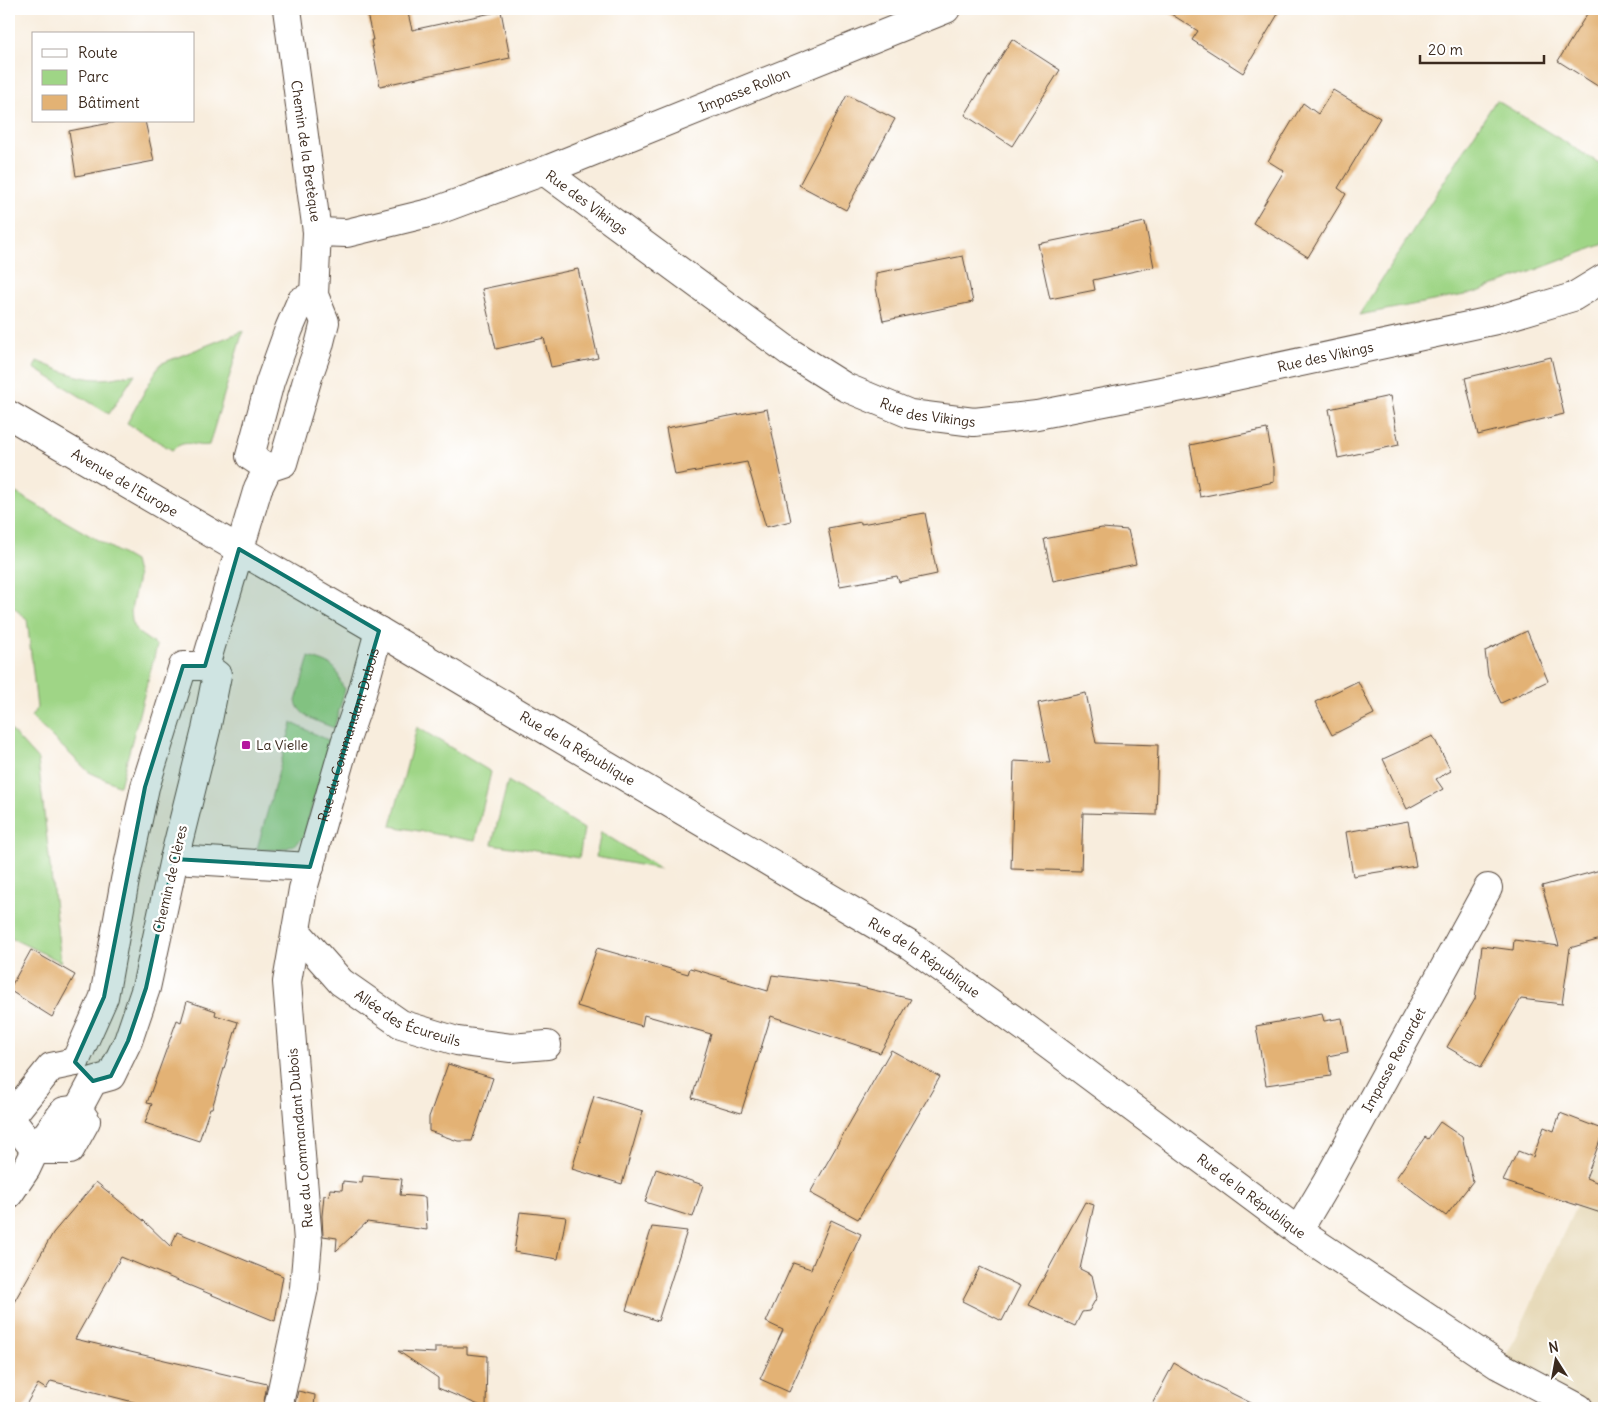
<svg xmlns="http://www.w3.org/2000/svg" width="1613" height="1417" viewBox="0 0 1613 1417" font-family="Delius,sans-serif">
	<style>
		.built { fill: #e7daba }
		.green { fill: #9fd586; stroke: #6d8052 }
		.building { fill: #e3b274 }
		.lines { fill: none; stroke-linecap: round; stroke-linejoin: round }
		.street-casing { stroke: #57473b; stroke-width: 30 }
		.secondary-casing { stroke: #57473b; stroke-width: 30 }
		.street { stroke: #fff; stroke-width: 28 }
		.secondary { stroke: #fff; stroke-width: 28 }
		.marked { fill: #0f766e; fill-opacity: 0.2; stroke: #0f766e; stroke-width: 4; stroke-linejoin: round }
		.poi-dot { fill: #b5179e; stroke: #fff; stroke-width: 2 }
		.labels { text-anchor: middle; stroke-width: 5; stroke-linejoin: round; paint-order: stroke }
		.street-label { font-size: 14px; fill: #3b2a1e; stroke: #fff }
		.poi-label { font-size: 14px; fill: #3b2a1e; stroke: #fff; text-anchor: start }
	</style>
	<rect width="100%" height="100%" fill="#fff"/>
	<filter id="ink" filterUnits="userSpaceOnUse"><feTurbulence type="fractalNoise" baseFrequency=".02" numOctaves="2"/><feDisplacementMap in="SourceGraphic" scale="10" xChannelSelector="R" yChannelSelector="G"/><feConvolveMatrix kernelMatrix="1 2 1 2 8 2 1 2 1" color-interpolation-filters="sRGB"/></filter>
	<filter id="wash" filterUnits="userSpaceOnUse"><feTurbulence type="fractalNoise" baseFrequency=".0096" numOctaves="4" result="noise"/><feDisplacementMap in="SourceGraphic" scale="20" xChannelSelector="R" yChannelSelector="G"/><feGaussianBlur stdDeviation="1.12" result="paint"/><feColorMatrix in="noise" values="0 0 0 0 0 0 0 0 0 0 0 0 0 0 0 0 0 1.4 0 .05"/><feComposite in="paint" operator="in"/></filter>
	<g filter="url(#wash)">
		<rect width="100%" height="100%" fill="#f8eddd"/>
		<path class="built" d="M 1603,1148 L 1604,1408 L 1584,1408 L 1501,1366 L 1524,1319 Z"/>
		<g class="green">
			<path d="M 1496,100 L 1604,166 L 1604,244 L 1475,293 L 1359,315 Z"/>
			<path d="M 243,331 L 209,445 C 193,448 188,437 172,450 L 127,423 L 160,364 Z"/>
			<path d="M 37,361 C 56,369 78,379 99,379 C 111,379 123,376 135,374 L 109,414 L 34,368 Z"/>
			<path d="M 9,489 L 134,561 L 138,577 L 131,610 L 132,621 L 137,632 L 157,646 L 120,786 L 89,772 L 31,717 L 37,708 L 27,619 L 9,604 Z"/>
			<path d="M 309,657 C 317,660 330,662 336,670 C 340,676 338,681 345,689 L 334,728 C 321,722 299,718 296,701 Z"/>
			<path d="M 292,723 L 330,741 L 303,838 C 288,852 276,850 257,849 Z"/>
			<path d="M 417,727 L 491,772 L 475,841 L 391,826 Z"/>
			<path d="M 9,728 L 38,760 L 61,962 L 9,937 Z"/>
			<path d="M 508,781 L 584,829 L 579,858 L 492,844 Z"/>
			<path d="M 601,832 L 661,869 L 596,857 Z"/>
		</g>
		<g id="blocks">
			<g class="building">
				<path d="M 390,9 L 407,9 L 412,30 L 501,11 L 510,58 L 380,86 L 371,40 L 373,40 L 367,14 Z"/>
				<path d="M 1163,9 L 1281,9 L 1243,73 L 1192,40 L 1198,31 Z"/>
				<path d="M 1590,9 L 1604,9 L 1604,90 L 1558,61 Z"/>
				<path d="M 1012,39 L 1060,70 L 1012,146 L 965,115 Z"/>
				<path d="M 1333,90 L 1380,118 L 1338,188 L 1346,194 L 1308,257 L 1253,223 L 1284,171 L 1268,161 L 1303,103 L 1318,114 Z"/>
				<path d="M 847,95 L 895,119 L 846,210 L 799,185 Z"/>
				<path d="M 121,121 L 145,121 L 154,161 L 76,176 L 69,131 Z"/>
				<path d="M 1145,222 L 1154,267 L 1093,280 L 1095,290 L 1050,299 L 1038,244 Z"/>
				<path d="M 963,256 L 973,302 L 883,321 L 876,288 L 876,273 Z"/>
				<path d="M 578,269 L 598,358 L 551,367 L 544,338 L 496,349 L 482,289 Z"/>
				<path d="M 1551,357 L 1564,414 L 1478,435 L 1465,378 Z"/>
				<path d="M 1390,396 L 1399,445 L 1338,458 L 1329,409 Z"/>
				<path d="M 767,409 L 791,521 L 766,527 L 747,462 L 675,475 L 666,428 Z"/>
				<path d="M 1267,429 L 1274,468 L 1274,482 L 1200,497 L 1190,445 Z"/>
				<path d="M 925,513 L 937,574 L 899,582 L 897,576 L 840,586 L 828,528 L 861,522 L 861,524 Z"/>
				<path d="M 1102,528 L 1128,530 L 1136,564 L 1053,581 L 1044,539 Z"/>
				<path d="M 1527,631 L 1548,681 L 1501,703 L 1488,676 L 1485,651 Z"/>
				<path d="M 1358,681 L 1374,714 L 1332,735 L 1315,702 Z"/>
				<path d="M 1086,693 L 1096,743 L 1158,745 L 1156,815 L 1083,813 L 1081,871 L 1011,869 L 1014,761 L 1050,763 L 1038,703 Z"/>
				<path d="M 1433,736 L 1451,771 L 1436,779 L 1443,789 L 1407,809 L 1383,759 Z"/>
				<path d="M 1408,821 L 1416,866 L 1353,876 L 1346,832 Z"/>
				<path d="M 1604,869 L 1604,938 L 1570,948 L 1562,1004 L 1521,999 L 1481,1067 L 1447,1047 L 1475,999 L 1482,946 L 1513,950 L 1514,940 L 1559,946 L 1542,886 Z"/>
				<path d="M 597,948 L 688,974 L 690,968 L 768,991 L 772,975 L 857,986 L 911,999 L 880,1053 L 771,1016 L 741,1113 L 692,1098 L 711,1034 L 644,1015 L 642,1026 L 577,1006 Z"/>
				<path d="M 31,950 L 75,975 L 52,1017 L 9,990 Z"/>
				<path d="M 187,1001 L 216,1011 L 215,1015 L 238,1022 L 212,1108 L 210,1108 L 199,1141 L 145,1123 L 152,1104 L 147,1103 L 177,1020 L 181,1022 Z"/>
				<path d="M 1322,1014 L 1324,1021 L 1342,1018 L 1348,1052 L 1328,1056 L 1331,1076 L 1266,1085 L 1256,1026 Z"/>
				<path d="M 891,1050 L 940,1077 L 858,1219 L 810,1193 Z"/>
				<path d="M 448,1064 L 493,1078 L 472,1141 L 458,1141 L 429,1131 L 429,1117 Z"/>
				<path d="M 594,1096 L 643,1111 L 622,1184 L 572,1169 Z"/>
				<path d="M 1560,1113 L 1604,1130 L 1586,1178 L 1604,1185 L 1604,1214 L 1503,1181 L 1518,1151 L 1533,1157 L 1544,1127 L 1554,1131 Z"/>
				<path d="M 1440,1122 L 1462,1137 L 1473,1181 L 1446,1216 L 1396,1178 L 1425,1137 L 1428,1139 Z"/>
				<path d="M 656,1169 L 703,1185 L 693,1217 L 645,1202 Z"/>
				<path d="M 363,1176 L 402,1179 L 400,1195 L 425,1197 L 427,1230 L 367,1222 L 336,1251 L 337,1238 L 323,1236 L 322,1216 L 324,1195 L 329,1196 L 330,1189 L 342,1190 L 343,1181 L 362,1183 Z"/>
				<path d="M 96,1182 L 144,1221 L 171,1247 L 177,1232 L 283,1276 L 275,1321 L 121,1257 L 75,1339 L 267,1384 L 263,1408 L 157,1408 L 51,1381 L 46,1389 L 38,1384 L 24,1408 L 9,1408 L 9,1311 L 53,1233 Z"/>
				<path d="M 1085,1202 L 1094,1205 L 1080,1269 L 1092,1275 L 1097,1297 L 1089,1311 L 1082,1312 L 1075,1326 L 1029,1305 Z"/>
				<path d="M 520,1212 L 566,1217 L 558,1259 L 514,1252 Z"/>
				<path d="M 831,1220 L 861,1234 L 789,1392 L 760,1379 L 783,1330 L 766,1322 L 793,1263 L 811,1269 Z"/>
				<path d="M 652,1227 L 687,1231 L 658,1321 L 626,1310 Z"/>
				<path d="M 980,1267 L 1020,1286 L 1002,1321 L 962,1301 Z"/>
				<path d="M 435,1347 L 467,1347 L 467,1354 L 487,1356 L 486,1408 L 438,1388 L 438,1378 L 398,1351 L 435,1353 Z"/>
				<path d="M 1174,1363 L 1189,1372 L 1261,1408 L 1150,1408 Z"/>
				<path d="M 298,1391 L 315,1395 L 314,1408 L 294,1408 Z"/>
			</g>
		</g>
	</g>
	<g filter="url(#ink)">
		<use href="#blocks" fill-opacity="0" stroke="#57473b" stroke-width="1"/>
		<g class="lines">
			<defs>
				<g id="street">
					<path id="s1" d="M 544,171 L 946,9"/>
					<path id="s2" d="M 317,232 L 347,233 L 433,212 L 544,171 L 791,353 L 845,387 L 910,414 L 974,422 L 1037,415 L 1208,382 L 1496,320 L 1573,297 L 1604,278"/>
					<path d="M 174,859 L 310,867"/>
					<path id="s3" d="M 296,931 L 341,982 L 401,1024 L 457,1041 L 511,1048 L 547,1045"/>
					<path id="s4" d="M 1298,1231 L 1327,1182 L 1488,888"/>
					<path id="s5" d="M 278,1408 L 304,1288 L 308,1241 L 287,982 L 303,889 L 345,743 L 362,693 L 379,631"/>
				</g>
				<g id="secondary">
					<path id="s6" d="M 9,415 L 379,631 L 908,944 L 1027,1029 L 1298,1231 L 1498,1365 L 1579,1408"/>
					<path d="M 268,468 L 250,456 L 270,382 L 289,329 L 301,301 L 314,295"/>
					<path d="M 205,666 L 258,488 L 268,468 L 283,463 L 308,377 L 319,346 L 325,322 L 314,295 L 317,232 L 287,9"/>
					<path d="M 75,1062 L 104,997 L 125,880 L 145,787 L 183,666 L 205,666 L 217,675 L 206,730 L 174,859 L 146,988 L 128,1041 L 111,1076 L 93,1081 L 78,1109"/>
					<path d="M 35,1150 L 10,1118 L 51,1067 L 75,1062"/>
					<path d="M 35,1150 L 70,1150 L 86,1121 L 78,1109"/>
					<path d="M 9,1194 L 26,1169 L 35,1150 L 64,1111 L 78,1109"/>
				</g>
			</defs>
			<use href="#street" class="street-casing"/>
			<use href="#secondary" class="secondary-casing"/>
			<use href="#street" class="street"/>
			<use href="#secondary" class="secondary"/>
		</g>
	</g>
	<path class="marked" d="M 239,549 L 379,631 L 310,867 L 174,859 L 146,988 L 128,1041 L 111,1076 L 93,1081 L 75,1062 L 104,997 L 145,787 L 183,666 L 205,666 Z"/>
	<rect class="poi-dot" x="241" y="740" width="10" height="10" rx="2.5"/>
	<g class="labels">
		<g class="street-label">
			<text dy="5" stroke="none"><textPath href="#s1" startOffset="216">Impasse Rollon</textPath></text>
			<text transform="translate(306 151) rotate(82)" y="5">Chemin de la Bretèque</text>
			<text dy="5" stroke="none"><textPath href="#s2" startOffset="290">Rue des Vikings</textPath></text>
			<text dy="5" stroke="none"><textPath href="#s2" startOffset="1100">Rue des Vikings</textPath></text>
			<text dy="5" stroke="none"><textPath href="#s2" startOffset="695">Rue des Vikings</textPath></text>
			<text dy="5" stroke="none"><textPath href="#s6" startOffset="134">Avenue de l'Europe</textPath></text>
			<text dy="5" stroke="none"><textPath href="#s5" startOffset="685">Rue du Commandant Dubois</textPath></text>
			<text dy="5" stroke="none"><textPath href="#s6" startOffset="659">Rue de la République</textPath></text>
			<text transform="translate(170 879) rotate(-77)" y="5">Chemin de Clères</text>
			<text dy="5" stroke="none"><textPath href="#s6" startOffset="1064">Rue de la République</textPath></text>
			<text dy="5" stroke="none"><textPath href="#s3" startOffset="145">Allée des Écureuils</textPath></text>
			<text dy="5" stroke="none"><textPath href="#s4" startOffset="196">Impasse Renardet</textPath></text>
			<text transform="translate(300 1138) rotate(-95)" y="5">Rue du Commandant Dubois</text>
			<text dy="5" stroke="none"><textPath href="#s6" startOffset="1469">Rue de la République</textPath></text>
		</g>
		<g class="poi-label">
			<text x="256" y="750">La Vielle</text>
		</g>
	</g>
	<rect width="1613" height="1417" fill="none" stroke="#fff" stroke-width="30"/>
	<rect x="32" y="32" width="162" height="90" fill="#ffffff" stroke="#b1aaa5"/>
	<rect x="42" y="49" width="25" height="8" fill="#ffffff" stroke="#b1aaa5"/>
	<text x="78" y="58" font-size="15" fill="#3b2a1e">Route</text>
	<rect x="42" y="70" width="25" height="15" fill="#9fd586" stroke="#b1aaa5"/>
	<text x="78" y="82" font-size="15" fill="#3b2a1e">Parc</text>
	<rect x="42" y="95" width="25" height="15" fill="#e3b274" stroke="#b1aaa5"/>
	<text x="78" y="108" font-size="15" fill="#3b2a1e">Bâtiment</text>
	<g transform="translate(1556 1360) rotate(349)" stroke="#ffffff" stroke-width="4" paint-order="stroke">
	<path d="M0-4L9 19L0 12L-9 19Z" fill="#3b2a1e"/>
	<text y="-8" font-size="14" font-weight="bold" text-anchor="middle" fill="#3b2a1e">N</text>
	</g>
	<path d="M1420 55v8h124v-8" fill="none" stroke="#3b2a1e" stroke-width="2.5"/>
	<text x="1428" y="55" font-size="15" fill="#3b2a1e" stroke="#ffffff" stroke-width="4" paint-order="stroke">20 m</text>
</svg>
